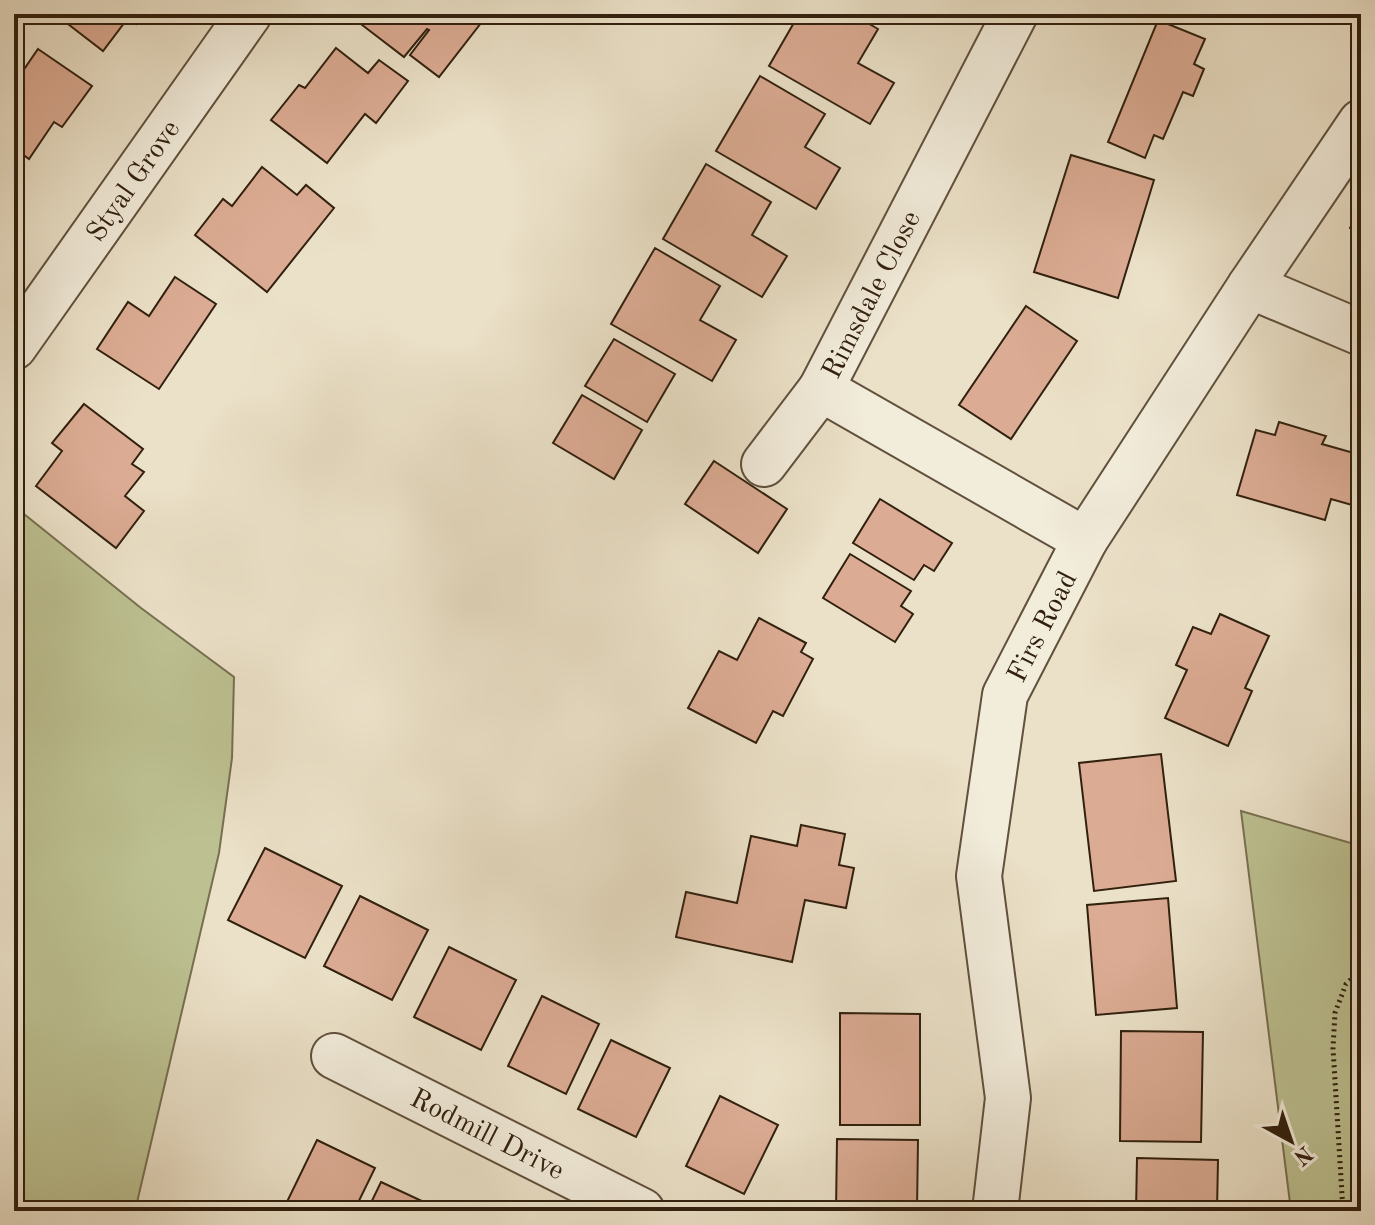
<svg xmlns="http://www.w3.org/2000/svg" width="1375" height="1225" viewBox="0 0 1375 1225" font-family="'Old Standard TT',serif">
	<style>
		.green { fill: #bdc192; stroke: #777050; stroke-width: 2 }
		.building { fill: #dbab93; stroke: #31200e; stroke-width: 2 }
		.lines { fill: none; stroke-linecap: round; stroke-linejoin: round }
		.minor-casing { stroke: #60503c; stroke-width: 48 }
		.path { stroke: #31200e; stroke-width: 5; stroke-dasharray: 2 4; stroke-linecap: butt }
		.minor { stroke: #f2ecdb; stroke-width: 44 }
		.labels { text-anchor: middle; stroke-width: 8; stroke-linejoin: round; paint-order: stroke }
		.street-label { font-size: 28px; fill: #31200e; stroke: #f2ecdb }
	</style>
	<rect width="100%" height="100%" fill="#ebe1c8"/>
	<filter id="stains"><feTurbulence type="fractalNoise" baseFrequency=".0025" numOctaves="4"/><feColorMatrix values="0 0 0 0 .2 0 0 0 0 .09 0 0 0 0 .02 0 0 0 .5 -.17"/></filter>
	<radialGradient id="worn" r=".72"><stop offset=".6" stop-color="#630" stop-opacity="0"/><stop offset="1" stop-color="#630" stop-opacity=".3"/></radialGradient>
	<g class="green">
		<path d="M 14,506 L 141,608 L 234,677 L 232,758 L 219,853 L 135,1211 L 14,1211 Z"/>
		<path d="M 1241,811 L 1361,846 L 1361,1211 L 1291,1211 Z"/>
	</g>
	<g class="building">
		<path d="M 55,14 L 144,14 L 136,24 L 128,18 L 103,51 Z"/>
		<path d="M 357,14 L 488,14 L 439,77 L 410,55 L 429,30 L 427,29 L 404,57 L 353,18 Z"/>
		<path d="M 799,14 L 852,14 L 878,29 L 858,63 L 894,83 L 870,124 L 769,66 Z"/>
		<path d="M 1158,20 L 1205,39 L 1194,64 L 1204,69 L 1193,96 L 1183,92 L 1163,139 L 1154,135 L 1145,158 L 1108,142 Z"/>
		<path d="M 336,48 L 368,73 L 379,60 L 408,81 L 376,123 L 365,114 L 327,163 L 271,120 L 299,85 L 305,88 Z"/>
		<path d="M 38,49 L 92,86 L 62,127 L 54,122 L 29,159 L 14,148 L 14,84 Z"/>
		<path d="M 760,76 L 825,114 L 805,147 L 840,168 L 816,209 L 716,151 Z"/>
		<path d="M 1071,155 L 1154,180 L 1118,298 L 1034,272 Z"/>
		<path d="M 706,164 L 771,202 L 752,235 L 787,256 L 762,297 L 663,239 Z"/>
		<path d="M 262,167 L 297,195 L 306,185 L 334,208 L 267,292 L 195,235 L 223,199 L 232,206 Z"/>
		<path d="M 1361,209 L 1361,235 L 1350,228 Z"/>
		<path d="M 655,248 L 720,286 L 700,320 L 736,340 L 712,381 L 611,324 Z"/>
		<path d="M 175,277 L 216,304 L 159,389 L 97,349 L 128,302 L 149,316 Z"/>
		<path d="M 1026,306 L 1077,341 L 1011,439 L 959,405 Z"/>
		<path d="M 614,339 L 675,374 L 647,422 L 585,386 Z"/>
		<path d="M 582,395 L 642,430 L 614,479 L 553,443 Z"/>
		<path d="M 84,404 L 143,449 L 132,464 L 144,472 L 125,496 L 144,511 L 116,548 L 36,486 L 62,451 L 52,443 Z"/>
		<path d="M 1279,422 L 1326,436 L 1322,444 L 1361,455 L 1361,473 L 1352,505 L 1331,499 L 1325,520 L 1237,495 L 1256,430 L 1275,435 Z"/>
		<path d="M 714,461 L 787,509 L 758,553 L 685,504 Z"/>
		<path d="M 880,499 L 952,543 L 934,571 L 924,565 L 914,580 L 853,543 Z"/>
		<path d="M 850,554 L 911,591 L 901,606 L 913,614 L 895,642 L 823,598 Z"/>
		<path d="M 1220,614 L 1269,636 L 1245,688 L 1252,691 L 1228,746 L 1165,718 L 1187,670 L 1176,665 L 1193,627 L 1211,634 Z"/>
		<path d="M 759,618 L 806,643 L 801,652 L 813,659 L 783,716 L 773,711 L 756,743 L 688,708 L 719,651 L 737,660 Z"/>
		<path d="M 1161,754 L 1176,881 L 1094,891 L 1079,763 Z"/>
		<path d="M 801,825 L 845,834 L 839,865 L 854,868 L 846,908 L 805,900 L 792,962 L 676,937 L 686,892 L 737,903 L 751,836 L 797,846 Z"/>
		<path d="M 265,848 L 342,886 L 305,958 L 228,920 Z"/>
		<path d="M 360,896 L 428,930 L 392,1000 L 324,966 Z"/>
		<path d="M 1168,898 L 1177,1008 L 1096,1015 L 1087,905 Z"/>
		<path d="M 449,947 L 516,980 L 481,1050 L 414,1017 Z"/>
		<path d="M 542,996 L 599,1024 L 566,1094 L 508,1066 Z"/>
		<path d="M 840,1013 L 920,1014 L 920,1125 L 840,1125 Z"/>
		<path d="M 1121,1031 L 1203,1032 L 1201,1142 L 1120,1141 Z"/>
		<path d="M 611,1040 L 670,1068 L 636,1137 L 578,1109 Z"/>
		<path d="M 720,1096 L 778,1125 L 744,1194 L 686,1166 Z"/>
		<path d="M 837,1139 L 918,1140 L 917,1211 L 836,1211 Z"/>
		<path d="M 317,1140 L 375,1168 L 354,1211 L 283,1210 Z"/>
		<path d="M 1137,1158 L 1218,1160 L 1217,1211 L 1136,1211 Z"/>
		<path d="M 381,1182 L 439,1209 L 438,1211 L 367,1211 Z"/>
	</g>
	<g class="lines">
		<defs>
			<g id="minor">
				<path d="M 1015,14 L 821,389 L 1085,540"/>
				<path d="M 1250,286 L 1361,333"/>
				<path d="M 14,347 L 249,14"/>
				<path d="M 764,464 L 821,389"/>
				<path d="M 334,1056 L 642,1211"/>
				<path d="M 995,1211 L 1008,1098 L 979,876 L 1005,695 L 1085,540 L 1250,286 L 1361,122"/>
			</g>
		</defs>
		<use href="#minor" class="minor-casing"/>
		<path class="path" d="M 1343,1211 L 1333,1048 L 1335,1013 L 1346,984 L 1361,970"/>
		<use href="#minor" class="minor"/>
	</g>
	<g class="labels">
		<g class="street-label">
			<text transform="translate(132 180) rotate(-55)" y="10">Styal Grove</text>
			<text transform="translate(870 294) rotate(-63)" y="10">Rimsdale Close</text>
			<text transform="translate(1041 626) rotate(-63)" y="10">Firs Road</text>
			<text transform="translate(488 1133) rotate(27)" y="10">Rodmill Drive</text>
		</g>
	</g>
	<rect width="1375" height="1225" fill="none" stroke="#ebe1c8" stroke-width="48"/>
	<rect x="16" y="16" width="1343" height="1193" fill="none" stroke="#31200e" stroke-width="4"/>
	<rect x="24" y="24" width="1327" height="1177" fill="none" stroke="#31200e" stroke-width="2"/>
	<g transform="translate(1291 1141) rotate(140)" stroke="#f2ecdb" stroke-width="6" paint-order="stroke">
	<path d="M0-6L14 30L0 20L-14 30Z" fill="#31200e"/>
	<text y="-12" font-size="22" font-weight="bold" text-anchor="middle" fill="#31200e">N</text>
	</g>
	<rect width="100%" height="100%" filter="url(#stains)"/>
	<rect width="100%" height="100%" fill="url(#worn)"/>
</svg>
